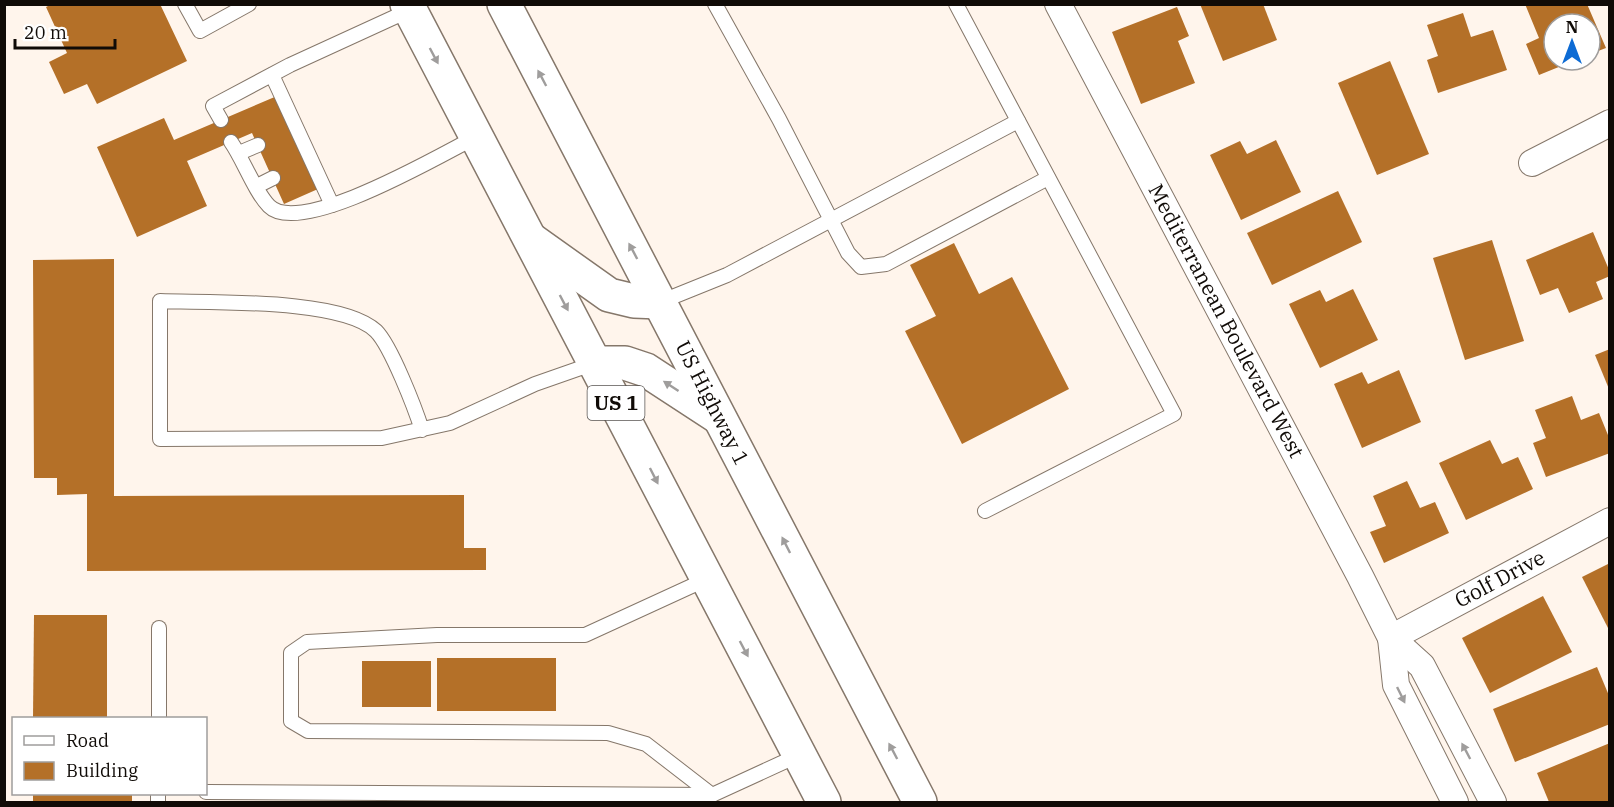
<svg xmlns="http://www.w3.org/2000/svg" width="1614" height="807" viewBox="0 0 1614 807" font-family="'IBM Plex Serif',serif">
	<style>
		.building { fill: #b47028 }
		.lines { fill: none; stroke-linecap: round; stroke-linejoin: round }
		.lane-casing { stroke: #85776a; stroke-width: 16 }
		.street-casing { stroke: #85776a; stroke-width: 28 }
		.primary-casing { stroke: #85776a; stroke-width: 36 }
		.lane { stroke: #fff; stroke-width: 14 }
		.street { stroke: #fff; stroke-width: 26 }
		.primary { stroke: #fff; stroke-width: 33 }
		.oneway { fill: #9f9d9c }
		.labels { text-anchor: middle; stroke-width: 4.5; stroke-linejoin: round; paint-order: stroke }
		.shield { fill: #fff; stroke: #585451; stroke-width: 1.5 }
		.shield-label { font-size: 20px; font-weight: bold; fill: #100b07 }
		.street-label { font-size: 21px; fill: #100b07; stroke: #fff }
	</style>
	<rect width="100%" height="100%" fill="#fff5ec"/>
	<g class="building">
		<path d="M 52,4 L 160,4 L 187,61 L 97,104 L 87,84 L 64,94 L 49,62 L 67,53 L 46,7 Z"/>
		<path d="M 1200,4 L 1263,4 L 1277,40 L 1223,61 Z"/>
		<path d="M 1525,4 L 1587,4 L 1606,48 L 1590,54 L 1590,24 L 1554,24 L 1554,60 L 1576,60 L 1539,75 L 1526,44 L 1539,38 Z"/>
		<path d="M 1177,7 L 1189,36 L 1178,41 L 1195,83 L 1141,104 L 1112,32 Z"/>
		<path d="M 1463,13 L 1471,37 L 1493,30 L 1507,70 L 1438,93 L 1427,60 L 1438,56 L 1427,25 Z"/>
		<path d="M 1390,61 L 1429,154 L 1377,175 L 1338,83 Z"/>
		<path d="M 277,96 L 318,189 L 284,204 L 252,133 L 187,161 L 207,206 L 137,237 L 97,147 L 164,118 L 174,140 Z"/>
		<path d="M 1276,140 L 1301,192 L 1241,220 L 1210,155 L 1240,141 L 1247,154 Z"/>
		<path d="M 1338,191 L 1362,242 L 1272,285 L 1247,233 Z"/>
		<path d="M 1593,232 L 1610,272 L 1610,276 L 1596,282 L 1603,299 L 1569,313 L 1558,288 L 1540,295 L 1526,260 Z"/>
		<path d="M 1492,240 L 1524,341 L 1465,360 L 1433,258 Z"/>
		<path d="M 954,243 L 979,294 L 1012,277 L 1069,389 L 962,444 L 905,331 L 936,316 L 910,265 Z"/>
		<path d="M 114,259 L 114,496 L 464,495 L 464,548 L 486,548 L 486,570 L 87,571 L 87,494 L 57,495 L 57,478 L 34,478 L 33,260 Z"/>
		<path d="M 1353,289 L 1378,340 L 1320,368 L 1289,304 L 1320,290 L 1326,302 Z"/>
		<path d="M 1610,349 L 1610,389 L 1609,389 L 1595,355 Z"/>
		<path d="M 1399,370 L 1421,422 L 1362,448 L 1334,384 L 1362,372 L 1368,384 Z"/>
		<path d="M 1572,396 L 1581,420 L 1599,413 L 1610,440 L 1610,453 L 1546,477 L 1533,443 L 1546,438 L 1535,410 Z"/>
		<path d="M 1490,440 L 1502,464 L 1518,457 L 1533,489 L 1466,520 L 1439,463 Z"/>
		<path d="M 1407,481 L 1420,508 L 1435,502 L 1449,533 L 1384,563 L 1370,532 L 1386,526 L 1373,496 Z"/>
		<path d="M 1610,563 L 1610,627 L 1608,628 L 1582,577 Z"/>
		<path d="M 1543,596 L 1572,652 L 1490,693 L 1462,638 Z"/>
		<path d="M 34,615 L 107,615 L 107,718 L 33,718 Z"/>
		<rect x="437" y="658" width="119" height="53"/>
		<rect x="362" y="661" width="69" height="46"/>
		<path d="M 1597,667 L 1610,698 L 1610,724 L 1515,762 L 1493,709 Z"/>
		<path d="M 1610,743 L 1610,802 L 1549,802 L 1537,773 Z"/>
		<rect x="33" y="794" width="99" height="8"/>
	</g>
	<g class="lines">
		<defs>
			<g id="lane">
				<path d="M 185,4 L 200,31 L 249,4"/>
				<path d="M 715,4 L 779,119 L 848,253 L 861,267 L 886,264 L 1048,178"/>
				<path d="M 956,4 L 1174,414 L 985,511"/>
				<path d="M 272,75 L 332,205"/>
				<path d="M 221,120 L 213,106 L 290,65 L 410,10"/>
				<path d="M 231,142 C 243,159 255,192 269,206 C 300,238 442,154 476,137"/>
				<path d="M 239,153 L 258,145"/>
				<path d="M 257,186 L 273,178"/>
				<path d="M 660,302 L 727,275 L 1018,121"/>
				<path d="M 422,430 C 415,408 391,346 376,331 C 342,298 209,303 160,301 L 160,439 L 382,438 L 450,423 L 535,384 L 595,363"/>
				<path d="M 707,579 L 585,635 L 437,635 L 307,642 L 291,653 L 291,721 L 308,731 L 608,733 L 646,744 L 712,795 L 799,755"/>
				<path d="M 159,718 L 159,628"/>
				<path d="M 206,792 L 712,795"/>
				<path d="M 158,794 L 158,802"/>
			</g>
			<g id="street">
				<path d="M 1058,4 L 1360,576 L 1391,638 L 1396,685 L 1455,802"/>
				<path d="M 1532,163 L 1610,123"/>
				<path d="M 1391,638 L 1610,521"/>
				<path d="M 1391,638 L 1422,666 L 1493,802"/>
			</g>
			<g id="primary">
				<path d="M 407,4 L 824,802"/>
				<path d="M 504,4 L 920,802"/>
				<path d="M 533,241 L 609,295 L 634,301 L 660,302"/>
				<path d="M 595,363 L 625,363 L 646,370 L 718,417"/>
			</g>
		</defs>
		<use href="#lane" class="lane-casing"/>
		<use href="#street" class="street-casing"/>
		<use href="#primary" class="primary-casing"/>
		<use href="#lane" class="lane"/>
		<use href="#street" class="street"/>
		<use href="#primary" class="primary"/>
	</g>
	<defs><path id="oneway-solid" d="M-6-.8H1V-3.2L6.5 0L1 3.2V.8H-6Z" transform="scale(1.5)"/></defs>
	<g class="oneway">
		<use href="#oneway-solid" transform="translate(434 56) rotate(62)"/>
		<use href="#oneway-solid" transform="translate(542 78) rotate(-118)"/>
		<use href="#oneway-solid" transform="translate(633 251) rotate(-118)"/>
		<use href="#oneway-solid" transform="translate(564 303) rotate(62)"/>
		<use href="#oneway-solid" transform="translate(671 386) rotate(-147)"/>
		<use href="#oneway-solid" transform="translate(654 476) rotate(63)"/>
		<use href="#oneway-solid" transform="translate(786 545) rotate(-117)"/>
		<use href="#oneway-solid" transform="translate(744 649) rotate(62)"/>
		<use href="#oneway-solid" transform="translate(1401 695) rotate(64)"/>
		<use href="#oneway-solid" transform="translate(893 751) rotate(-118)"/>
		<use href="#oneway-solid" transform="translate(1466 751) rotate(-118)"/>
	</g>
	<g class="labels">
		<rect class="shield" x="587.5" y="386" width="57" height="34" rx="4.5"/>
		<g class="shield-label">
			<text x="616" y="410">US 1</text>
		</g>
		<g class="street-label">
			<text transform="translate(1226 321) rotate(62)" y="7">Mediterranean Boulevard West</text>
			<text transform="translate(712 403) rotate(63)" y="7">US Highway 1</text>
			<text transform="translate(1500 579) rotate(-28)" y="7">Golf Drive</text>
		</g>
	</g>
	<rect width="1614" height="807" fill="none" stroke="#100b07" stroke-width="12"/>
	<rect x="12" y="717" width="195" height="78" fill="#ffffff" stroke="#9f9d9c" stroke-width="1.5"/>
	<rect x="24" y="736" width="30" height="9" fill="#ffffff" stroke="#9f9d9c" stroke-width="1.5"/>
	<text x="66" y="747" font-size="18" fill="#100b07">Road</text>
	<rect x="24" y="762" width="30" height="18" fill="#b47028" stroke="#9f9d9c" stroke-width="1.5"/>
	<text x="66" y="777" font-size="18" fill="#100b07">Building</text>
	<g transform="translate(1572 42)"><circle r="28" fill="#ffffff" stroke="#9f9d9c" stroke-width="1.5"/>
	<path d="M0-4.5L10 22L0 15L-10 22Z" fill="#0d6bd4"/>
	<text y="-9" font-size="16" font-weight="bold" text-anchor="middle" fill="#100b07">N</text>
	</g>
	<path d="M15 39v9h100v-9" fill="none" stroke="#100b07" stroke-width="3"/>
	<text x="24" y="39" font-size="18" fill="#100b07" stroke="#ffffff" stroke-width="4.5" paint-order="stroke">20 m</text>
</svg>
